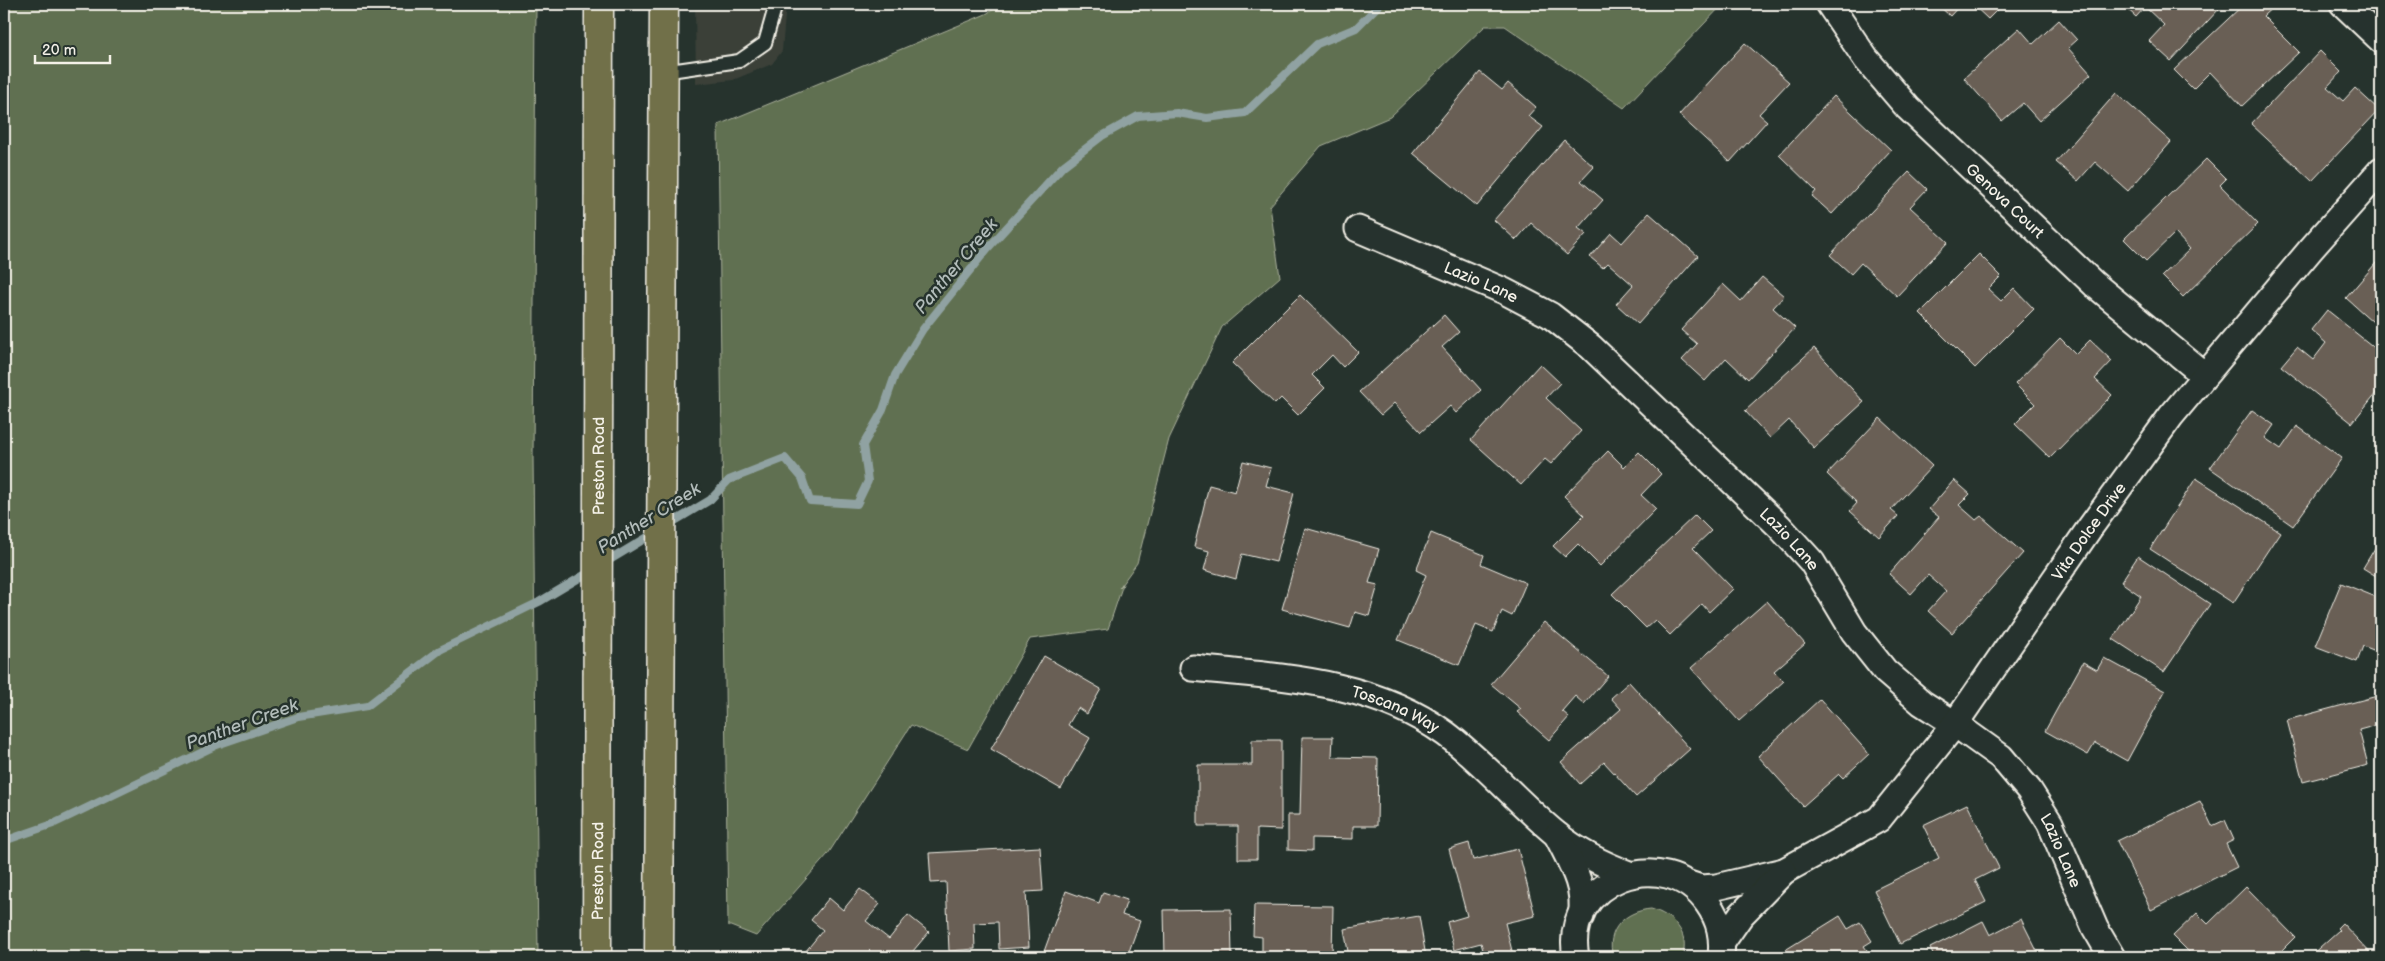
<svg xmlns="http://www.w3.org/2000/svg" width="2385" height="961" viewBox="0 0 2385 961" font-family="'Balsamiq Sans',sans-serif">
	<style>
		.built { fill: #3a4039 }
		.green { fill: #607051; stroke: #aab09c }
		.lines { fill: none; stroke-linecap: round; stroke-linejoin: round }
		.stream { stroke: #90a2a2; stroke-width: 8 }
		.building { fill: #695e55; stroke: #f4f1e8 }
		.lane-casing { stroke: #f4f1e8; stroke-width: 16 }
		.street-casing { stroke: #f4f1e8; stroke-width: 29 }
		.primary-casing { stroke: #f4f1e8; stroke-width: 31 }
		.lane { stroke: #26332d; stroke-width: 12 }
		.street { stroke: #26332d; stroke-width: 25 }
		.primary { stroke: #716f4a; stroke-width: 28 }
		.labels { text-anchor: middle; stroke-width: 5; stroke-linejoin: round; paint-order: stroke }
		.street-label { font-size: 16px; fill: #f4f1e8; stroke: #26332d }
		.water-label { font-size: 18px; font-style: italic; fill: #b2bcba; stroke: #26332d }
	</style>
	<rect width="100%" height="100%" fill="#26332d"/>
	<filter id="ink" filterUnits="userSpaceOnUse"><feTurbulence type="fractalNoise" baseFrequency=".02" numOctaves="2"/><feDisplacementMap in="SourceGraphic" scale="10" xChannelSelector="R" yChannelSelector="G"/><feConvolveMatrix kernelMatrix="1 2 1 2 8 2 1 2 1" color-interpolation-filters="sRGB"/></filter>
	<g filter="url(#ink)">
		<path class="built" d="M 695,4 L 786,4 L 782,51 L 772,64 L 733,80 L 696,84 Z"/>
		<g class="green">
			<path d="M 4,4 L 536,4 L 533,457 L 538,957 L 4,957 Z"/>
			<path d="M 1002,4 L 1723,4 L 1624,108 L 1505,26 L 1485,26 L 1390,117 L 1321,146 L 1270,206 L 1280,277 L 1222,327 L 1169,439 L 1137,563 L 1119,588 L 1123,584 L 1108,629 L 1030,639 L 968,749 L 911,725 L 828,854 L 756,936 L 728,925 L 718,125 L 986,14 Z"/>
			<path d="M 1651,909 C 1672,915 1691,933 1682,957 L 1613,957 C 1605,930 1625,911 1651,909 Z"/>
		</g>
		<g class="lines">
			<g class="stream">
				<path d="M 668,525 L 710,500 L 729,480 L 785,458 L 802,478 L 810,501 L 857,504 L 868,481 L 863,445 L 883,410 L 895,375 L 923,329 L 988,248 L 1063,166 L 1102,136 L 1138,116 L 1177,113 L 1207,118 L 1245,113 L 1317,44 L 1356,28 L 1380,4"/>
				<path d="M 603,564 L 656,532"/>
				<path d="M 4,841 L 53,824 L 217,745 L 298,717 L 367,706 L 440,650 L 539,602 L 591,571"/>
			</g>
		</g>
		<g class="building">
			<path d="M 1937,4 L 1961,4 L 1950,16 Z"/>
			<path d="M 1972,4 L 2003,4 L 1988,19 Z"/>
			<path d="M 2122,4 L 2213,4 L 2219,9 L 2171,61 L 2149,41 L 2164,25 L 2145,7 L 2136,17 Z"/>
			<path d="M 2244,4 L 2276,4 L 2263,16 L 2299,52 L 2242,106 L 2210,72 L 2193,89 L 2174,70 Z"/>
			<path d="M 2059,20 L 2077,40 L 2068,48 L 2091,74 L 2039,121 L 2023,103 L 2002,121 L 1964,78 L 2019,28 L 2033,44 Z"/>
			<path d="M 1745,43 L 1789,82 L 1759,114 L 1767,121 L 1730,162 L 1679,115 Z"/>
			<path d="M 2320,51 L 2341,72 L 2327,87 L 2343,101 L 2355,88 L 2379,110 L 2312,181 L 2251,124 Z"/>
			<path d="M 1480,72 L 1502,90 L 1508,83 L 1536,107 L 1528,116 L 1543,127 L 1477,206 L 1413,153 Z"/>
			<path d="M 2116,93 L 2171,142 L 2128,191 L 2095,162 L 2078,181 L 2056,162 Z"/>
			<path d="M 1834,96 L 1891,150 L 1832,214 L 1812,196 L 1816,191 L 1779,155 Z"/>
			<path d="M 1564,140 L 1594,167 L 1581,181 L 1603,200 L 1578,228 L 1586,234 L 1567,255 L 1531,223 L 1516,240 L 1494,220 Z"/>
			<path d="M 2206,159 L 2226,179 L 2220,185 L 2258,224 L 2183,297 L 2162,276 L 2190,249 L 2175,233 L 2146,261 L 2124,239 Z"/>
			<path d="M 1909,172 L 1927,189 L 1910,207 L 1948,242 L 1897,296 L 1861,263 L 1851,274 L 1830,255 Z"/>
			<path d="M 1649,213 L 1698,256 L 1638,324 L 1616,304 L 1633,285 L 1608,263 L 1603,268 L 1590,257 L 1611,233 L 1622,243 Z"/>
			<path d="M 1979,254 L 2001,276 L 1988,289 L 2001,301 L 2014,288 L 2034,309 L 1975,368 L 1920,313 Z"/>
			<path d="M 2381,257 L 2381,329 L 2346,298 Z"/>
			<path d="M 1762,277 L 1784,296 L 1773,308 L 1795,328 L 1748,379 L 1726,358 L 1705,381 L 1682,360 L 1697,344 L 1681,330 L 1723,284 L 1741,301 Z"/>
			<path d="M 1300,295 L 1358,352 L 1343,367 L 1332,355 L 1312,375 L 1325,388 L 1298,415 L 1281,398 L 1275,404 L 1232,363 Z"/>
			<path d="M 2327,310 L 2381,353 L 2381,387 L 2352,423 L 2281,366 L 2297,347 L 2313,360 L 2326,343 L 2311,330 Z"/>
			<path d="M 1444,315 L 1459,332 L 1442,347 L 1481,390 L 1456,413 L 1450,406 L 1421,432 L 1394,403 L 1381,415 L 1359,392 Z"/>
			<path d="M 2060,338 L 2076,354 L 2090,340 L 2112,361 L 2095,379 L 2112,395 L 2050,458 L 2015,424 L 2035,404 L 2015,384 Z"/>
			<path d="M 1814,348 L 1864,402 L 1814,448 L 1789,420 L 1770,438 L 1745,411 Z"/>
			<path d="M 1540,364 L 1560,383 L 1546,398 L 1581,431 L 1551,464 L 1545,459 L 1521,485 L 1471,440 Z"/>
			<path d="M 2252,410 L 2274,425 L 2265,438 L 2281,449 L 2297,426 L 2342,458 L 2293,526 L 2210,468 Z"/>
			<path d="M 1880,418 L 1932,466 L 1891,510 L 1898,516 L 1879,537 L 1850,511 L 1857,503 L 1827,474 Z"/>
			<path d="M 1608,451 L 1624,467 L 1639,452 L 1661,474 L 1641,495 L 1656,509 L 1600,566 L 1578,544 L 1565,557 L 1553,546 L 1584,515 L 1564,496 Z"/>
			<path d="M 1243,461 L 1271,468 L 1266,486 L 1294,493 L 1276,562 L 1242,554 L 1236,579 L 1204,570 L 1209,551 L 1194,547 L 1209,485 L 1235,492 Z"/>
			<path d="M 2196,478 L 2280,532 L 2233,603 L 2150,549 Z"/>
			<path d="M 1954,480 L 1970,494 L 1959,505 L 1976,520 L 1981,516 L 2023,553 L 1952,633 L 1928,611 L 1946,591 L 1928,575 L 1911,594 L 1889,574 L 1939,517 L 1929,509 Z"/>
			<path d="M 1695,515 L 1711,531 L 1693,548 L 1733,589 L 1709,612 L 1702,604 L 1670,635 L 1655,620 L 1646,628 L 1612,594 Z"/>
			<path d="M 1305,528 L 1379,549 L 1369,583 L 1378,585 L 1369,616 L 1355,612 L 1350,628 L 1282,609 Z"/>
			<path d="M 1431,533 L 1484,555 L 1481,564 L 1526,583 L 1512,616 L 1502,611 L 1493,632 L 1476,625 L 1459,665 L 1398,640 L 1426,575 L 1416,570 Z"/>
			<path d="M 2381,538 L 2381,579 L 2363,568 Z"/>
			<path d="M 2138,556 L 2210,604 L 2164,672 L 2113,639 L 2141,596 L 2121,582 Z"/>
			<path d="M 2341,583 L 2381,599 L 2381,653 L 2363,646 L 2357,662 L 2315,646 Z"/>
			<path d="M 1767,601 L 1805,644 L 1774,671 L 1784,681 L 1739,721 L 1691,668 Z"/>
			<path d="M 1544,622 L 1608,676 L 1584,704 L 1575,696 L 1562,711 L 1569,717 L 1549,740 L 1517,712 L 1521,709 L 1491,684 Z"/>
			<path d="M 1044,656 L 1101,689 L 1087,714 L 1078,708 L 1068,725 L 1090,738 L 1061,789 L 991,749 Z"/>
			<path d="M 2104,658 L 2165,691 L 2127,761 L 2095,743 L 2088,755 L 2045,731 L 2083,662 L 2097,670 Z"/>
			<path d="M 1629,682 L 1690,749 L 1636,797 L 1604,762 L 1580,784 L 1561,762 L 1621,709 L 1611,698 Z"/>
			<path d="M 2381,695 L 2381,724 L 2359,730 L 2368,765 L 2303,782 L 2287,720 Z"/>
			<path d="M 1820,699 L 1869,754 L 1843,778 L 1839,774 L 1803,806 L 1758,756 Z"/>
			<path d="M 1302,737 L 1333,737 L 1332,757 L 1378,758 L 1377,826 L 1353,826 L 1353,839 L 1312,838 L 1312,851 L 1288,850 L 1288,815 L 1300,815 Z"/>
			<path d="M 1252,740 L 1281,740 L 1281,830 L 1257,829 L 1257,859 L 1238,859 L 1238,826 L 1198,826 L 1198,765 L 1252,765 Z"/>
			<path d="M 2200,801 L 2212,826 L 2225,820 L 2234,840 L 2226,844 L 2237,867 L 2151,910 L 2117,841 Z"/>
			<path d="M 1967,804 L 1999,868 L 1975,880 L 1986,902 L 1900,944 L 1874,890 L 1939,858 L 1923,825 Z"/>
			<path d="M 1469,843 L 1473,860 L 1518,849 L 1535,916 L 1505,923 L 1513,955 L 1485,957 L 1481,943 L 1454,950 L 1447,922 L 1467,916 L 1449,849 Z"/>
			<path d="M 1040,847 L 1043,891 L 1026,892 L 1029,947 L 999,949 L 998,922 L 974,923 L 975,949 L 949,951 L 946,882 L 931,883 L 929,853 Z"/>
			<path d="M 2246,887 L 2295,937 L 2275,957 L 2194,957 L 2173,936 L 2197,913 L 2208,924 Z"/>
			<path d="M 860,889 L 880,904 L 866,921 L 889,939 L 908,915 L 929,932 L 908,957 L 801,957 L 823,930 L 811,920 L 829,898 L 843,910 Z"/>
			<path d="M 1066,891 L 1099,903 L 1103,892 L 1127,900 L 1122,915 L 1140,921 L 1127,957 L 1042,957 Z"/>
			<path d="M 1254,905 L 1333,906 L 1332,957 L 1262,957 L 1262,937 L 1253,936 Z"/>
			<path d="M 1231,909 L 1232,957 L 1165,957 L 1164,910 Z"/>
			<path d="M 1419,916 L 1426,957 L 1349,957 L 1344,929 Z"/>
			<path d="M 1840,916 L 1848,929 L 1860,922 L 1872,941 L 1864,946 L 1872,957 L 1774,957 Z"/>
			<path d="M 2021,919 L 2040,957 L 1934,957 L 1930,948 L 1983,921 L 1990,935 Z"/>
			<path d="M 2342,923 L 2374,957 L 2309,957 L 2339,930 L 2337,928 Z"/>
		</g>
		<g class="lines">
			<defs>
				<path id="lane" d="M 663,72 L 739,61 L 765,43 L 776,4"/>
				<g id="street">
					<path id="s1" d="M 1829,4 L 1866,59 L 1908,108 L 2094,284 L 2204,375"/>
					<path d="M 2343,4 L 2381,40"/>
					<path id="s2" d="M 1358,229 L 1504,291 L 1550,315 L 1591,347 L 1779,526 L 1812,562 L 1854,632 L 1885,671 L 1922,703 L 1955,724 L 2001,757 L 2029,790 L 2050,823 L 2095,928 L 2112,957"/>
					<path id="s3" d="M 1193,668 C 1281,677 1372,680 1446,734 C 1486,764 1518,803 1556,834 C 1577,851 1604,865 1629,874"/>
					<path d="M 1557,835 C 1569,860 1587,887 1581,916"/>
					<path id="s4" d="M 1689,884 L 1701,888 L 1716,887 L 1784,871 L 1879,819 L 1955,724 L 2089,529 L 2171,416 L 2311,249 L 2381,170"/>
					<path d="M 1723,941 L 1741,915 L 1784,871"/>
					<path d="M 1576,957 C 1561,881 1665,841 1708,904 C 1720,921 1723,937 1721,957"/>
				</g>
				<g id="primary">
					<path id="s5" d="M 597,957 L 599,4"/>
					<path d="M 659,957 L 664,4"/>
				</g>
			</defs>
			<use href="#lane" class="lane-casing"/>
			<use href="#street" class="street-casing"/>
			<use href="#primary" class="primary-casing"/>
			<use href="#lane" class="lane"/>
			<use href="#street" class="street"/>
			<use href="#primary" class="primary"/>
		</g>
	</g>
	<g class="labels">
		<g class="street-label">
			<text dy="6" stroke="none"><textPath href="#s1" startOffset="265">Genova Court</textPath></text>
			<text dy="6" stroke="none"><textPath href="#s2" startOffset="134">Lazio Lane</textPath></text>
			<text dy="6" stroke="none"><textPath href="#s5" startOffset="491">Preston Road</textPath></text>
			<text dy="6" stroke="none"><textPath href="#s4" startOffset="562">Vita Dolce Drive</textPath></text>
			<text dy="6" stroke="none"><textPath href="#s2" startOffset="539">Lazio Lane</textPath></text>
			<text dy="6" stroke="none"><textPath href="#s3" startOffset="208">Toscana Way</textPath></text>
			<text dy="6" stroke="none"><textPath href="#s2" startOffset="959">Lazio Lane</textPath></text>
			<text dy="6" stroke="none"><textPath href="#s5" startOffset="86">Preston Road</textPath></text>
		</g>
		<g class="water-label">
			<text transform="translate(956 266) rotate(-50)" y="6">Panther Creek</text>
			<text transform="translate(649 518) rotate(-32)" y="6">Panther Creek</text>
			<text transform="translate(242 724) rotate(-20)" y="6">Panther Creek</text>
		</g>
	</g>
	<rect width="2385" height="961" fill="none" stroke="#26332d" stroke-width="20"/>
	<rect x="10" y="10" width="2365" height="941" fill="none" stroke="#f4f1e8" stroke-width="2" filter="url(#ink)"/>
	<path d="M35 55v8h75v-8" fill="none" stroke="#f4f1e8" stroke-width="2.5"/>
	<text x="42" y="55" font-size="15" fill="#f4f1e8" stroke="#26332d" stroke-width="4" paint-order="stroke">20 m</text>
</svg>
